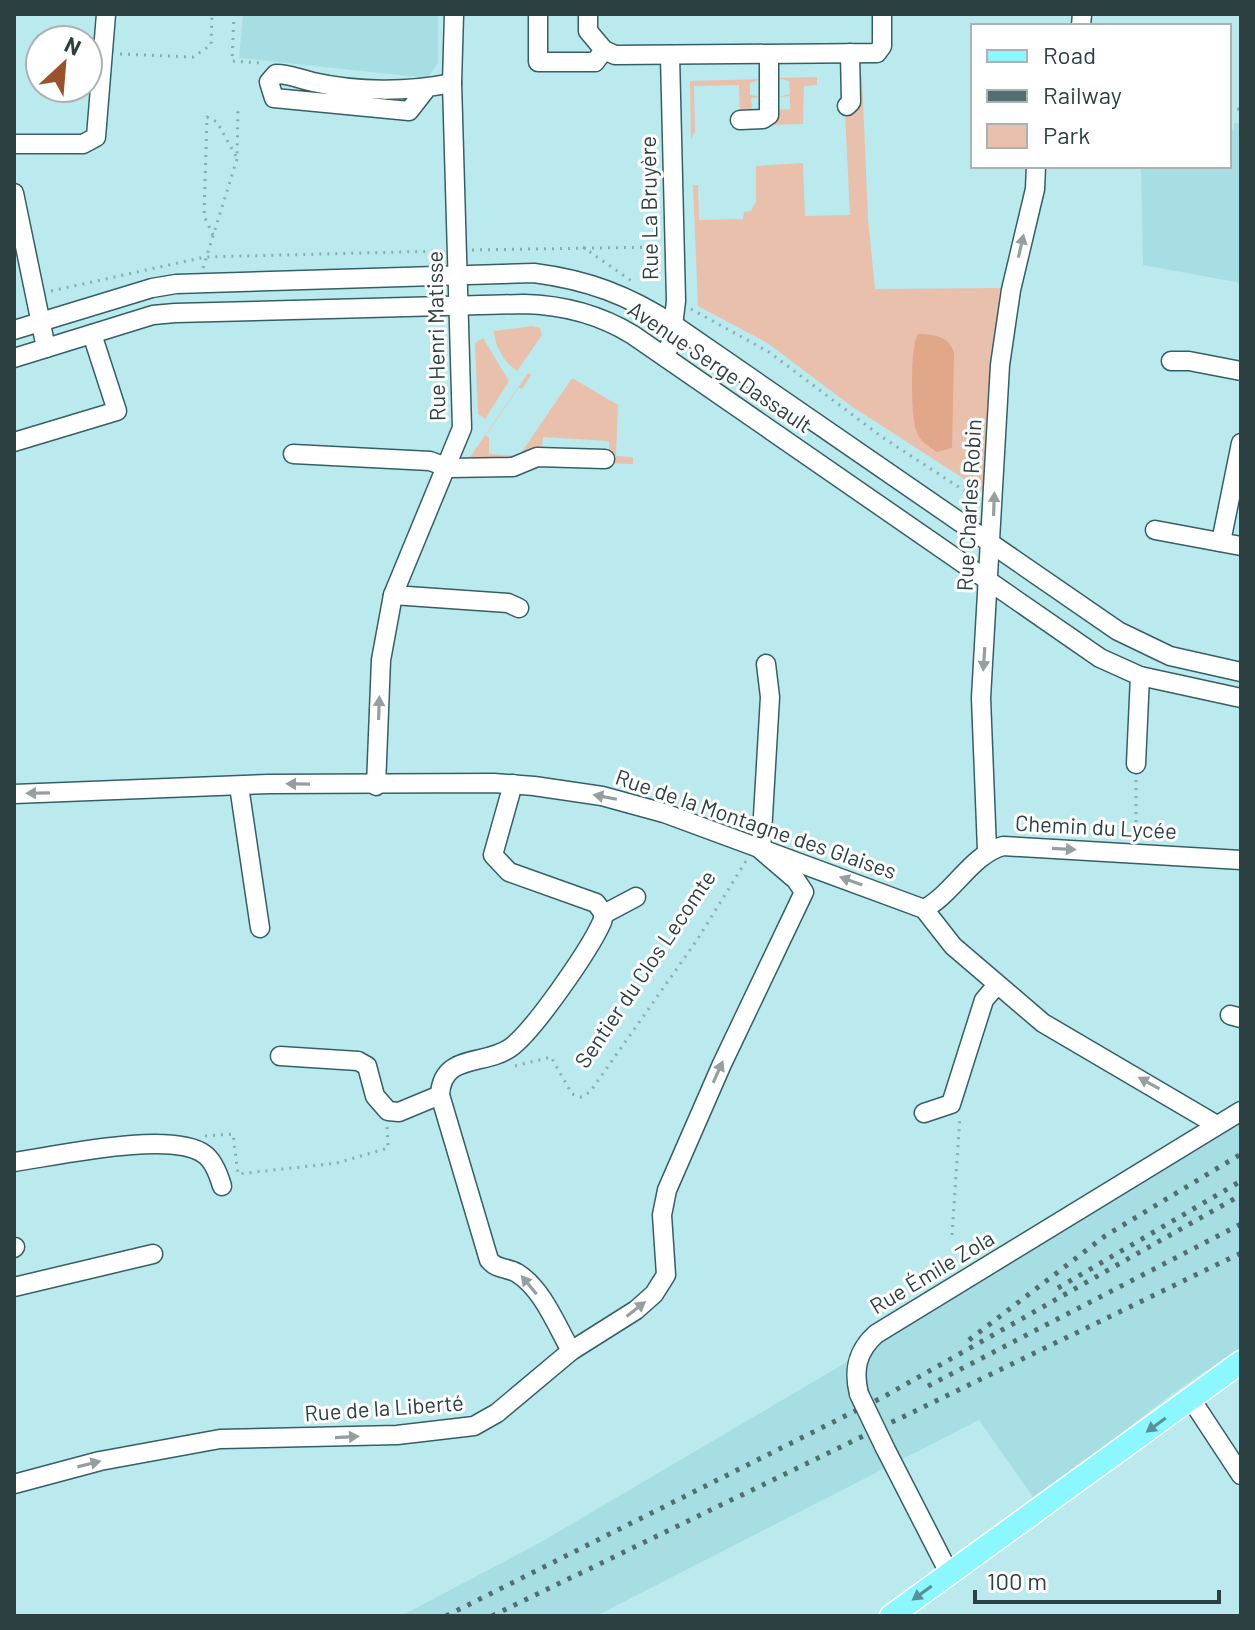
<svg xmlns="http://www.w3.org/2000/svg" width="1255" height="1630" viewBox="0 0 1255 1630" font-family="Barlow,sans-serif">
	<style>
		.built { fill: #a6dee3 }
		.green { fill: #e9c0ab }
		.water { fill: #e1a789 }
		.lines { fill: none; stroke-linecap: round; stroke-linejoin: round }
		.minor-casing { stroke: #346064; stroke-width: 21 }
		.major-casing { stroke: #fff; stroke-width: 25 }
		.path { stroke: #87adb0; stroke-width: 3; stroke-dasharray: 2 6; stroke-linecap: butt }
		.minor { stroke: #fff; stroke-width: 18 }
		.major { stroke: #8cf7ff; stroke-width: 22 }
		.rail { stroke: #536e71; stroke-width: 5; stroke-dasharray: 4 8; stroke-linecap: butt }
		.minor-bridge-casing { stroke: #346064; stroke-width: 21; stroke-linecap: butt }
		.minor-bridge { stroke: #fff; stroke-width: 18 }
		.oneway { fill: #969fa0 }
		.oneway2 { fill: #579296 }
		.labels { text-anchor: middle; stroke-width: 6; stroke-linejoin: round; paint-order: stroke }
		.street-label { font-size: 22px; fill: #2c3f41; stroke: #fff }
	</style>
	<rect width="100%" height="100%" fill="#baeaee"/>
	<g class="built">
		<path d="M 243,14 L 438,14 L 438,63 L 428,78 L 239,58 Z"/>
		<path d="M 1234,123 L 1241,123 L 1241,283 L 1143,265 L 1141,166 L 1229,166 L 1229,127 L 1234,131 Z"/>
		<path d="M 1241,1121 L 1241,1347 L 1172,1394 L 1035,1500 L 979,1420 L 596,1616 L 401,1616 L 541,1542 L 903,1329 L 1219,1131 Z"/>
	</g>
	<g class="green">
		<path d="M 862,76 L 868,219 L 875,289 L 1002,288 L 993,350 L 983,491 L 851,406 L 769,344 L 698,306 L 693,185 L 698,185 L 699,220 L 743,219 L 744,212 L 751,211 L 756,202 L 756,166 L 803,163 L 805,216 L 850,215 L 845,113 L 855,77 Z"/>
		<path d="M 817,77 L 817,85 L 804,86 L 803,124 L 766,125 L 776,110 L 790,109 L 790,96 L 778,97 L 790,94 L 789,81 L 777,78 Z"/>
		<path d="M 762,79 L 750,83 L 750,95 L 762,97 L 751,98 L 752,111 L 740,115 L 739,85 L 694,86 L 695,131 L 691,140 L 690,81 Z"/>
		<path d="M 532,326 L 540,328 L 542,335 L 517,371 C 504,362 495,347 494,331 Z"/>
		<path d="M 483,338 L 509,381 L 485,419 L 478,414 L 475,343 Z"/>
		<path d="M 528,373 L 531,375 L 522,389 L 519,387 L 486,435 L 489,438 L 489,454 L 519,456 L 572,378 L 618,405 L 616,456 L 633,457 L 633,464 L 609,463 L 609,441 L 543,437 L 542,450 L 516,459 L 468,460 Z"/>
	</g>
	<path class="water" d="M 918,334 C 935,334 951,337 954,354 L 952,448 L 937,452 C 928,446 919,441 916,430 C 911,414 910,346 918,334 Z"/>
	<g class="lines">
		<defs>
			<g id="minor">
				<path d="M 538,14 L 538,62 L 595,62 L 604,50"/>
				<path d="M 588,14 L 588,31 L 604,50 L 615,55 L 877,53 L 882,46 L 882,14"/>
				<path d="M 1081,26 L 1082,14"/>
				<path d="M 427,88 L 409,111 L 274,98 L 269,82 L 276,74 C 290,74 299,79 313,82 C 357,92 408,92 452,83"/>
				<path d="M 847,106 L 851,102 L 850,53"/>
				<path d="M 740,120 L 763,119 L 769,115 L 769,55"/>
				<path d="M 14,144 L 83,144 L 96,137 L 106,14"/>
				<path d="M 14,193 L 46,348"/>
				<path d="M 14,330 L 152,288 L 176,284 L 534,273 C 588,280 628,295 674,325 L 1118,631 L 1170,656 L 1241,672"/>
				<path d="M 665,357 L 671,342 L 676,301 L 670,56"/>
				<path d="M 14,358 L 153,315 L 175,313 L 524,304 C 564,305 599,314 633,335 L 1100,658 L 1140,676 L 1241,698"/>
				<path d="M 1171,361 L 1189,361 L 1241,371"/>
				<path d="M 14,442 L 117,411 L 92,334"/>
				<path d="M 293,454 L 430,461 L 449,468 L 513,467 L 537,457 L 605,459"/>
				<path d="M 1155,530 L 1241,546"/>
				<path d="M 1221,542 L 1241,443"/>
				<path d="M 393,595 L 508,603 L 519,608"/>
				<path d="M 1136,764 L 1140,676"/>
				<path d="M 513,784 L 493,855 L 509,872 L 596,903 L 604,914 L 602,922 C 590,949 534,1031 510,1048 C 484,1066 442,1053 440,1095 L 489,1260 C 497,1270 507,1267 517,1273 C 542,1288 557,1326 571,1351"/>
				<path d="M 239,786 L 260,928"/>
				<path d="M 376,786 L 381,660 L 393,595 L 462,428 L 452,83 L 454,14"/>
				<path d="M 14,794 L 269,784 L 494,783 L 534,786 L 602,796 L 664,813 L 924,909 L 953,946 L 1043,1023 L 1215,1124"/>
				<path d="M 987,850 L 981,698 L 1000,365 L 1011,290 L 1035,189 L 1036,166"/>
				<path d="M 924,909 C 954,893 971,855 1003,846 L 1241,860"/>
				<path d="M 604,914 L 636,897"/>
				<path d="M 1230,1015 L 1241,1018"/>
				<path d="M 280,1056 L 358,1061 L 367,1066 L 375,1096 L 388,1111 L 399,1112 L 440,1095"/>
				<path d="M 924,1113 L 951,1104 L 984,1000 L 996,986"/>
				<path d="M 14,1162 C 56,1156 171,1130 204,1154 C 213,1160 219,1176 222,1186"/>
				<path d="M 14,1248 L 15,1247"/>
				<path d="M 14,1287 L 153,1254"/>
				<path d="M 859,1394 C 853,1370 857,1351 876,1334 L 1241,1111"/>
				<path d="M 1191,1399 L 1241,1475"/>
				<path d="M 885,1448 L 949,1573"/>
				<path d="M 14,1484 L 100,1461 L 220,1439 L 397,1435 L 474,1426 L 497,1413 L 571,1351 L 636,1310 L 654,1294 L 666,1275 L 662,1215 L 667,1190 L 722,1064 L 804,892 L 796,880 L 761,850 L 770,697 L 766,664"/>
			</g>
			<path id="major" d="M 891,1616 L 1241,1362"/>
		</defs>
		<use href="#minor" class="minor-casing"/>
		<use href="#major" class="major-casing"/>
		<g class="path">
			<path d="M 234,14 L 232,61 L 261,63"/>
			<path d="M 120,54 L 193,57 L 211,45 L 212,14"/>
			<path d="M 1229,109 L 1241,109"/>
			<path d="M 213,235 L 204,216 L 207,117 L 217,122 L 237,158"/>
			<path d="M 583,247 L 633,282"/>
			<path d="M 472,250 L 660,247"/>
			<path d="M 203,268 L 237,159 L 238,109"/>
			<path d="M 51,291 L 205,257 L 440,251"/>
			<path d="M 691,309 L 769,352 L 882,437 L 974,497"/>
			<path d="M 1136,780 L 1136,837"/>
			<path d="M 515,1066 L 551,1057 L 572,1094 L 581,1097 L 590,1092 L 697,940 L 746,861"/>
			<path d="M 205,1136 L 233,1134 L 238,1174 L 337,1163 L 388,1148 L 387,1126"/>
			<path d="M 952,1235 L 960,1116"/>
		</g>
		<use href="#minor" class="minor"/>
		<use href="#major" class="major"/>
		<g class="rail">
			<path d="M 1058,1288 L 1241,1181"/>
			<path d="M 969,1340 L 1105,1236 L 1241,1154"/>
			<path d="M 928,1386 L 1241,1224"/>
			<path d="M 446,1616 L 885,1396 L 1241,1195"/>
			<path d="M 492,1616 L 1241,1253"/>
		</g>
		<defs>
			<path id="minor-bridge" d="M 859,1394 L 885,1448"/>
		</defs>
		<use href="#minor-bridge" class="minor-bridge-casing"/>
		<use href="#minor-bridge" class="minor-bridge"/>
	</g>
	<defs><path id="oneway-solid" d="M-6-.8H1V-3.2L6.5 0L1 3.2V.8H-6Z" transform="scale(2)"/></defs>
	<g class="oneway">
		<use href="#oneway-solid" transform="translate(1021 246) rotate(-77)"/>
		<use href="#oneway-solid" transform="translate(994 504) rotate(-88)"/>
		<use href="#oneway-solid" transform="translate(984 659) rotate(94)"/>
		<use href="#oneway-solid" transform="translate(379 708) rotate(-88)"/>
		<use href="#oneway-solid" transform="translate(298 784) rotate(-179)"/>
		<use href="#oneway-solid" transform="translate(38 793) rotate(179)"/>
		<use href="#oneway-solid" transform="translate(605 797) rotate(-169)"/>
		<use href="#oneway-solid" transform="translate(1064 849) rotate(3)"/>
		<use href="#oneway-solid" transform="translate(851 881) rotate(-160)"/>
		<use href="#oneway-solid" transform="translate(718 1072) rotate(-66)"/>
		<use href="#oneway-solid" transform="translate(1149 1083) rotate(-151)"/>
		<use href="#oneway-solid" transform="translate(529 1285) rotate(-130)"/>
		<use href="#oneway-solid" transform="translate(636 1309) rotate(-38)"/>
		<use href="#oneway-solid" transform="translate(347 1437) rotate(-3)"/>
		<use href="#oneway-solid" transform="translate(89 1464) rotate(-14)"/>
	</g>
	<g class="oneway2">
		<use href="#oneway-solid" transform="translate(1156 1425) rotate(144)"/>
		<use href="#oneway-solid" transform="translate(922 1593) rotate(144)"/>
	</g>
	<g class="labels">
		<g class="street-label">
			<text transform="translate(649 208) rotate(-91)" y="8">Rue La Bruyère</text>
			<text transform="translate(436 336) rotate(-91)" y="8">Rue Henri Matisse</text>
			<text transform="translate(720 367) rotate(34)" y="8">Avenue Serge Dassault</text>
			<text transform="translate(969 505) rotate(-87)" y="8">Rue Charles Robin</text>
			<text transform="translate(756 824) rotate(19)" y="8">Rue de la Montagne des Glaises</text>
			<text transform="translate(1096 827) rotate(3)" y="8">Chemin du Lycée</text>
			<text transform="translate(645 969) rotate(-56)" y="8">Sentier du Clos Lecomte</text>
			<text transform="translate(932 1272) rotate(-31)" y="8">Rue Émile Zola</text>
			<text transform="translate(384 1408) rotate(-4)" y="8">Rue de la Liberté</text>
		</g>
	</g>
	<rect width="1255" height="1630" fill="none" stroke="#2c3f41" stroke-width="32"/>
	<rect x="971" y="24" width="260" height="144" fill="#ffffff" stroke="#abb2b3" stroke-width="2"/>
	<rect x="987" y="50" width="40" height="12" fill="#8cf7ff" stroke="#abb2b3" stroke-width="2"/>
	<text x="1043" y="64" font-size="24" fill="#2c3f41">Road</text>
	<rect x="987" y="90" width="40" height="12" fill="#536e71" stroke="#abb2b3" stroke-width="2"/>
	<text x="1043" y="104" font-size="24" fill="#2c3f41">Railway</text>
	<rect x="987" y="124" width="40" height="24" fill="#e9c0ab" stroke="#abb2b3" stroke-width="2"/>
	<text x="1043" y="144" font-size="24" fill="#2c3f41">Park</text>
	<g transform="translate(64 64) rotate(26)"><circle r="38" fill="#ffffff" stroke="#abb2b3" stroke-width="2"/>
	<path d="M0-6L14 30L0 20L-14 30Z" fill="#99522a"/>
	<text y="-12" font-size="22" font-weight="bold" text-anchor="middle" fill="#2c3f41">N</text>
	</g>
	<path d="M975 1590v12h244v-12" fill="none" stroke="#2c3f41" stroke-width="4"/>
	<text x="987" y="1590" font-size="24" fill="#2c3f41" stroke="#ffffff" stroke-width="6" paint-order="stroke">100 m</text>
</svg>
